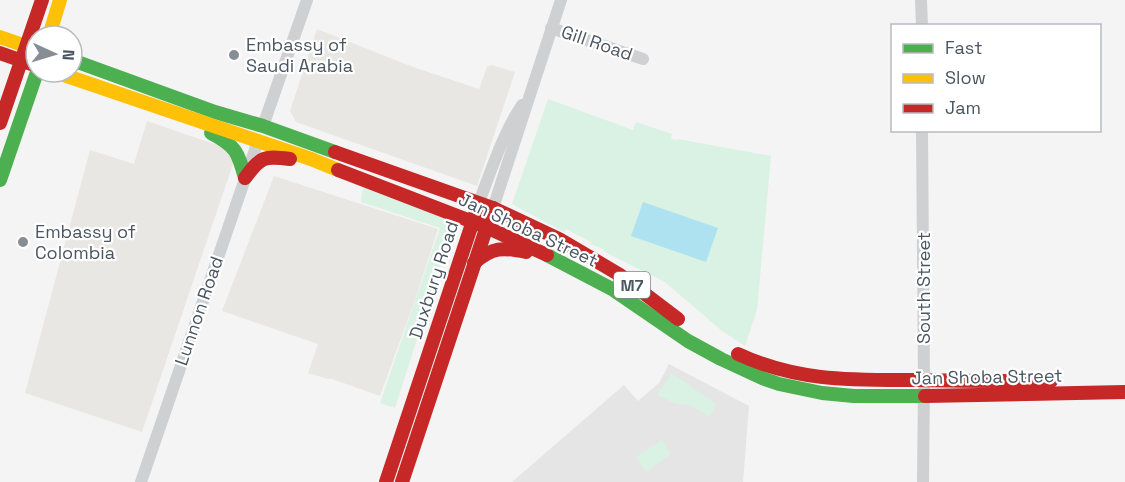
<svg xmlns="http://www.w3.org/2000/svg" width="1125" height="482" viewBox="0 0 1125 482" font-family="'Space Grotesk',sans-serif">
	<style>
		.commercial { fill: #e8e7e3 }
		.education { fill: #e6e5e6 }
		.green { fill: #d9f2e3 }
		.water { fill: #aee2f0 }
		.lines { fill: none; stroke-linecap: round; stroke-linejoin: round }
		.street { stroke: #ced0d2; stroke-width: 12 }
		.fast { stroke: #4caf50; stroke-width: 14 }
		.slow { stroke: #ffc107; stroke-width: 14 }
		.jam { stroke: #c62828; stroke-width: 14 }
		.poi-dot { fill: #868d94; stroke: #fff; stroke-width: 2 }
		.labels { text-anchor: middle; stroke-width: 4.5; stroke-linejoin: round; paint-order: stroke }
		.shield { fill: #fff; stroke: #808990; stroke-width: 1.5 }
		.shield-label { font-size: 16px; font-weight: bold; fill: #4a5661 }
		.street-label { font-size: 18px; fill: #4a5661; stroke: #fff }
		.poi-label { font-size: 18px; fill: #4a5661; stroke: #fff; text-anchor: start }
	</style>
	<rect width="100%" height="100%" fill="#f4f4f4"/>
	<g class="commercial">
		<path d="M 317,29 L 413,67 L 479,89 L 487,67 L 491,65 L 515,72 L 477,186 L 296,122 L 290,111 Z"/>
		<path d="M 147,121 L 229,149 L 234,161 L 142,432 L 25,393 L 90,150 L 134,164 Z"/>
		<path d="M 274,176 L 438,229 L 415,300 L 380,396 L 332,379 L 328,379 L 308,373 L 318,344 L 222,311 Z"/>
	</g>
	<path class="education" d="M 669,364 L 749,406 L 743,482 L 512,482 L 624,385 L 638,401 L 659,383 Z"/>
	<g class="green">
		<path d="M 548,99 L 633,130 L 636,122 L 672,134 L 671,139 L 677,140 L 678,139 L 771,156 L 757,310 L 745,346 L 722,331 L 665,282 L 609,254 L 601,248 L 590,244 L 591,242 L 566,229 L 564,232 L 512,204 Z"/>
		<path d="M 366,185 L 448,220 L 451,233 L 395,408 L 380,403 L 440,228 L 361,202 L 362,192 Z"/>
		<path d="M 672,373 L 716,404 L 710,417 L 690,405 L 677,404 L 657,395 Z"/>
		<path d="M 662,440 L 671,454 L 646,472 L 636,457 Z"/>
	</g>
	<path class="water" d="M 643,202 L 718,228 L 706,262 L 631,236 Z"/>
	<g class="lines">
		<g class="street">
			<path d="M 921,0 L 922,26"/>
			<path d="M 551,28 L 643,59"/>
			<path d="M 263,126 L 307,0"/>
			<path d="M 922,130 L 924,381 L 923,482"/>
			<path d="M 479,202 C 492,169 502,135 522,105"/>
			<path d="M 493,208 L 561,0"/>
			<path d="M 141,482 L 258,141"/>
		</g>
		<g class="fast">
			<path d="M 72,60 L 215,112 L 263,126 L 335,152"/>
			<path d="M 211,133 C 236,146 238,152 245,178"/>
			<path d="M 0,180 L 37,72"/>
			<path d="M 547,255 L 612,289 L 688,341 L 721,359 L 762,378 L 779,384 L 822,393 L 854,396 L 925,396"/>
		</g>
		<g class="slow">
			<path d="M 49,36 L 60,0"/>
			<path d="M 0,37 L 35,49"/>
			<path d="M 55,72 L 311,159 L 338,170"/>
		</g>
		<g class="jam">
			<path d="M 0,53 L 31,64"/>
			<path d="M 0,123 L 42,0"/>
			<path d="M 335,152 L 493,208 L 559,239 L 620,275 L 678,319"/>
			<path d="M 338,170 L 486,227 L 547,255"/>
			<path d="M 245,178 C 261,156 264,156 290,159"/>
			<path d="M 474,263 C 492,247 503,247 526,252"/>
			<path d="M 738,354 C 798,382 853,380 918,380 C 962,381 1007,381 1051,381"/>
			<path d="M 925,396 L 1125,392"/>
			<path d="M 386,482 L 477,209"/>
			<path d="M 402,482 L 493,208"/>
		</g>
	</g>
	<g class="poi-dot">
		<circle cx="234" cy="55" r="6"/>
		<circle cx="23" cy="242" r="6"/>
	</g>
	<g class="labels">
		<rect class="shield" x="614" y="272" width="36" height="26" rx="4.5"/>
		<g class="shield-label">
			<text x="632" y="291">M7</text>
		</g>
		<g class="street-label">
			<text transform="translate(597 43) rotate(19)" y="6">Gill Road</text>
			<text transform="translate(528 230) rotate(25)" y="6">Jan Shoba Street</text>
			<text transform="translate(434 280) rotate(-72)" y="6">Duxbury Road</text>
			<text transform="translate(924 288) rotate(-90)" y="6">South Street</text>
			<text transform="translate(199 311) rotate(-71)" y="6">Lunnon Road</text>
			<text transform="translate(987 377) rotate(-1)" y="6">Jan Shoba Street</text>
		</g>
		<g class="poi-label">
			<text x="246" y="51">Embassy of<tspan x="246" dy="21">Saudi Arabia</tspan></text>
			<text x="35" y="238">Embassy of<tspan x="35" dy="21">Colombia</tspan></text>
		</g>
	</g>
	<rect x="891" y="24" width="210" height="108" fill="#ffffff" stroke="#b7bbc0" stroke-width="1.5"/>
	<rect x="903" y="44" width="30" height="9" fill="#4caf50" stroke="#b7bbc0" stroke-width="1.5"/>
	<text x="945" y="54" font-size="18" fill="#4a5661">Fast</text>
	<rect x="903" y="74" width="30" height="9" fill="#ffc107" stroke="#b7bbc0" stroke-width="1.5"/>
	<text x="945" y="84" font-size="18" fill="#4a5661">Slow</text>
	<rect x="903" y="104" width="30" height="9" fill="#c62828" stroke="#b7bbc0" stroke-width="1.5"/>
	<text x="945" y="114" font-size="18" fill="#4a5661">Jam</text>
	<g transform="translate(54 54) rotate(94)"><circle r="28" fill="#ffffff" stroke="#b7bbc0" stroke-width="1.5"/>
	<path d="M0-4.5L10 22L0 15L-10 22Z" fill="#868d94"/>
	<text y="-9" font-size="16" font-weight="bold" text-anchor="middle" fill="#4a5661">N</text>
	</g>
</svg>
